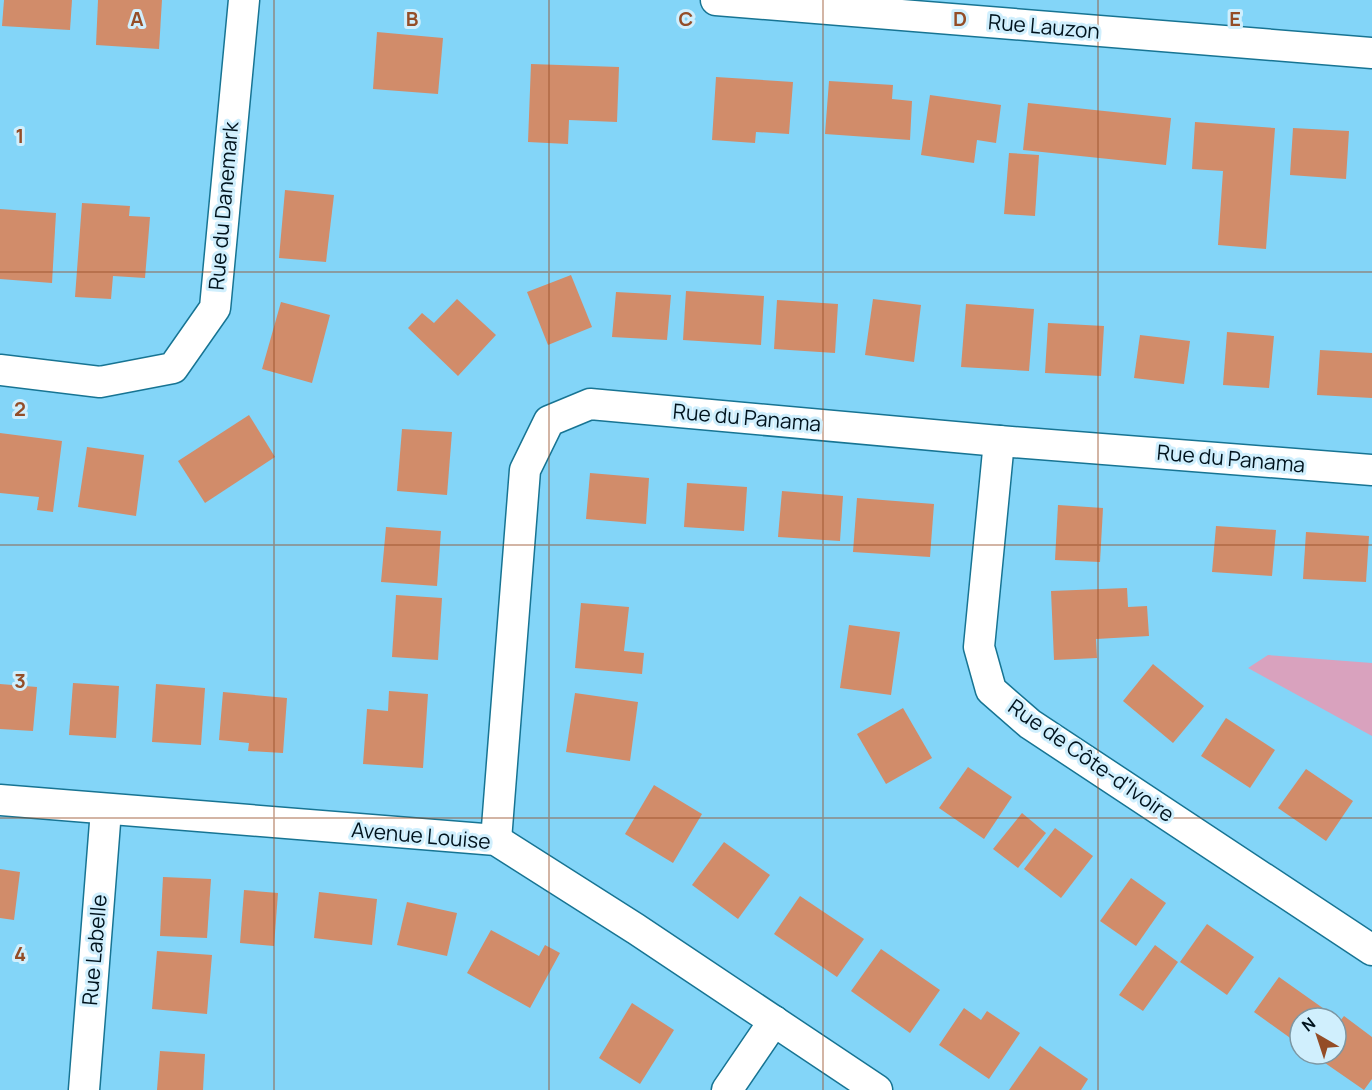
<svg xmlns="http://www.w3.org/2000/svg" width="1372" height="1090" viewBox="0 0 1372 1090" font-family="Manrope,sans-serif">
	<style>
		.park { fill: #d9a2be }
		.building { fill: #d18c6a }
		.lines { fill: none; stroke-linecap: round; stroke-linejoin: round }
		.street-casing { stroke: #177493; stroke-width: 33 }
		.street { stroke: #fff; stroke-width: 30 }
		.grid { fill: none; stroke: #944d27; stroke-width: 1.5; stroke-opacity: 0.55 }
		.labels { text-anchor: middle; stroke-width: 6; stroke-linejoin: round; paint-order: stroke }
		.street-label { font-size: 21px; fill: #00131d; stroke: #d0effd }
		.grid-label { font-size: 20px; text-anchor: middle; font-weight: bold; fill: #944d27; stroke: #d0effd; stroke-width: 6; stroke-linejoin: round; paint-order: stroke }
	</style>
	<rect width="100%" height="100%" fill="#83d5f8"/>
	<path class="park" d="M 1268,655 L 1372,663 L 1372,736 L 1248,668 Z"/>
	<g class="building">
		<path d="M 4,0 L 72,0 L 70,30 L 2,26 Z"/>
		<path d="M 98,0 L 162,0 L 159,49 L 96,45 Z"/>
		<path d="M 377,32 L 443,38 L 438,94 L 373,89 Z"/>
		<path d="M 531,64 L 619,67 L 617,122 L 569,120 L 568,144 L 528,142 Z"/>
		<path d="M 716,77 L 793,82 L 789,134 L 756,132 L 755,143 L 712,140 Z"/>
		<path d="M 829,81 L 893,85 L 892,99 L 912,101 L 910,140 L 825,134 Z"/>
		<path d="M 930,95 L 1001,105 L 996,143 L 977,140 L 974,163 L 921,155 Z"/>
		<path d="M 1028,103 L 1171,118 L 1166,165 L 1023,150 Z"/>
		<path d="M 1195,122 L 1275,128 L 1266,249 L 1218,245 L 1223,171 L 1192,169 Z"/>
		<path d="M 1293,128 L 1349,131 L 1346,179 L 1290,175 Z"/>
		<path d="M 1009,153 L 1039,155 L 1035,216 L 1004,214 Z"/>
		<path d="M 285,190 L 334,195 L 326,262 L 279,258 Z"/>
		<path d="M 82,203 L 130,206 L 129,216 L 150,217 L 145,278 L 113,276 L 111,299 L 75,297 Z"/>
		<path d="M 0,209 L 56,213 L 52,283 L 0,279 Z"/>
		<path d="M 571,275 L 592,327 L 548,345 L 527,292 Z"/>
		<path d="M 686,291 L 764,296 L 761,345 L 683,340 Z"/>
		<path d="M 616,292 L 671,295 L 667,340 L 612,337 Z"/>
		<path d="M 457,299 L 496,335 L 458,376 L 408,328 L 422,313 L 434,323 Z"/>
		<path d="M 873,299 L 921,305 L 914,362 L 865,355 Z"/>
		<path d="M 777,300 L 838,304 L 835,353 L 774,349 Z"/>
		<path d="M 281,302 L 330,315 L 312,383 L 262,369 Z"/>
		<path d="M 966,304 L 1034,309 L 1029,371 L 961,367 Z"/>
		<path d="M 1048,323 L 1104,326 L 1101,376 L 1045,373 Z"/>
		<path d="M 1227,332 L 1274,336 L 1269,388 L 1223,385 Z"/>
		<path d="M 1140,335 L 1190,341 L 1184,384 L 1134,378 Z"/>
		<path d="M 1320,350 L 1372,353 L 1372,398 L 1317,395 Z"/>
		<path d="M 249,415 L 275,457 L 205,503 L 178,461 Z"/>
		<path d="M 402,429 L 452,432 L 447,495 L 397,491 Z"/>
		<path d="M 0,433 L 62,441 L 53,512 L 37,510 L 39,497 L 0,493 Z"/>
		<path d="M 87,447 L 144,455 L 136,516 L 78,507 Z"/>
		<path d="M 590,473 L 649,478 L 646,524 L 586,519 Z"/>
		<path d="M 687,483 L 747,487 L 744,531 L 684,527 Z"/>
		<path d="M 782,491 L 843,496 L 840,541 L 778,537 Z"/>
		<path d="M 857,498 L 934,504 L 930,557 L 853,552 Z"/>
		<path d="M 1058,505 L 1103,508 L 1100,562 L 1055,560 Z"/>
		<path d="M 1216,526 L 1276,530 L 1272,576 L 1212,572 Z"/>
		<path d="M 386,527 L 441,531 L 437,586 L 381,582 Z"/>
		<path d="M 1306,532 L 1369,536 L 1366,582 L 1303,579 Z"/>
		<path d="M 1127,588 L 1128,607 L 1147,606 L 1149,636 L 1096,639 L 1097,658 L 1054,660 L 1051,591 Z"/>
		<path d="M 396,595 L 442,598 L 438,660 L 392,657 Z"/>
		<path d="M 581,603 L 629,607 L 624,651 L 644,653 L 642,674 L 575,668 Z"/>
		<path d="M 849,625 L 900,632 L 891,695 L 840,688 Z"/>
		<path d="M 1153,664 L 1204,706 L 1173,743 L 1123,701 Z"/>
		<path d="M 73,683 L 119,686 L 116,738 L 69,735 Z"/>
		<path d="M 0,684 L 37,687 L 33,731 L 0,729 Z"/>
		<path d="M 156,684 L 205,688 L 201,745 L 152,742 Z"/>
		<path d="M 389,691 L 428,694 L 423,768 L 363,764 L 367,709 L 388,711 Z"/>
		<path d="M 223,692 L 287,698 L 283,753 L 248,751 L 249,743 L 219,740 Z"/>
		<path d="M 575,693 L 638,702 L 630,761 L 566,752 Z"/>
		<path d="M 903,708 L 932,758 L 886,784 L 857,734 Z"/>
		<path d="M 1226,718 L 1275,750 L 1250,788 L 1201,756 Z"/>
		<path d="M 968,767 L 1012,797 L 984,839 L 939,808 Z"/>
		<path d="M 1306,769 L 1353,801 L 1326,841 L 1278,808 Z"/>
		<path d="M 654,785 L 702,814 L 673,863 L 625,834 Z"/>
		<path d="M 1022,813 L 1046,833 L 1018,868 L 993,849 Z"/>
		<path d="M 1055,828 L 1093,856 L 1061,898 L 1024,869 Z"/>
		<path d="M 724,842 L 770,875 L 738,919 L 692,885 Z"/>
		<path d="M 0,869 L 20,872 L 14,920 L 0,918 Z"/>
		<path d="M 163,877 L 211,879 L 207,938 L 160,936 Z"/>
		<path d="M 1131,878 L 1166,903 L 1136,946 L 1100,921 Z"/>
		<path d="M 244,890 L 278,893 L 274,946 L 240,943 Z"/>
		<path d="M 319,892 L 377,899 L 372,945 L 314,938 Z"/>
		<path d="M 800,896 L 864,939 L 837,977 L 774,934 Z"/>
		<path d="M 407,902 L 457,913 L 447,956 L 397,945 Z"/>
		<path d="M 1207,924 L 1254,957 L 1227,995 L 1180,962 Z"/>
		<path d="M 491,930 L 539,956 L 545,945 L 560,953 L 530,1008 L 467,973 Z"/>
		<path d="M 1155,945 L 1178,962 L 1143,1011 L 1119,995 Z"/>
		<path d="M 881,949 L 940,990 L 910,1033 L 851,991 Z"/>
		<path d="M 157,951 L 212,955 L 207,1014 L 152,1009 Z"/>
		<path d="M 1279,977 L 1327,1011 L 1322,1018 L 1300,1018 L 1300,1045 L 1254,1012 Z"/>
		<path d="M 632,1003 L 674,1030 L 640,1084 L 599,1058 Z"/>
		<path d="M 964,1008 L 981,1020 L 987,1011 L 1020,1033 L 989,1079 L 939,1045 Z"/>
		<path d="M 1344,1016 L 1372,1037 L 1372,1079 L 1364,1090 L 1312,1054 L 1336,1054 L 1336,1026 Z"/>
		<path d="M 1040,1046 L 1088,1079 L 1081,1090 L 1009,1090 Z"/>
		<path d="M 160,1051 L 205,1054 L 203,1090 L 157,1090 Z"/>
	</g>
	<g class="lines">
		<defs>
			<g id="street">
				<path d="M 716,0 L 1372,53"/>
				<path d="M 0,370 L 100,382 L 173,368 L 215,308 L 244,0"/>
				<path d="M 999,441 L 979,647 L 991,690 L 1030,724 L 1372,950"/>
				<path d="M 0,800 L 496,840 L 636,929 L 877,1090"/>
				<path d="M 496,840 L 525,470 L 549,421 L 590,404 L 999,441 L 1372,470"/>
				<path d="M 84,1090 L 106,810"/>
				<path d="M 727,1090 L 774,1021"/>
			</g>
		</defs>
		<use href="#street" class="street-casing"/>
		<use href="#street" class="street"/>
	</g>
	<path class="grid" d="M 274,0 L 274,1090M 549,0 L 549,1090M 823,0 L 823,1090M 1098,0 L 1098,1090M 0,272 L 1372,272M 0,545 L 1372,545M 0,818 L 1372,818"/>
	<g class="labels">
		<g class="street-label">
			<text transform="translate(1044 27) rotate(5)" y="7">Rue Lauzon</text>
			<text transform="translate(224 206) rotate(-85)" y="7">Rue du Danemark</text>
			<text transform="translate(747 418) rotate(5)" y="7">Rue du Panama</text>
			<text transform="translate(1231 459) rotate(5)" y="7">Rue du Panama</text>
			<text transform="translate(1091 761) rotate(35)" y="7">Rue de Côte-d'Ivoire</text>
			<text transform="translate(421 836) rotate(5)" y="7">Avenue Louise</text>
			<text transform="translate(95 950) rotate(-85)" y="7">Rue Labelle</text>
		</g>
	</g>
	<g class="grid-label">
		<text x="137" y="26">A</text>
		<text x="412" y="26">B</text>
		<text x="686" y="26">C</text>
		<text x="960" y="26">D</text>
		<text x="1235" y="26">E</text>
		<text x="20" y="143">1</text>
		<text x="20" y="416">2</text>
		<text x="20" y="688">3</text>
		<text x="20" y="961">4</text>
	</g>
	<g transform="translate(1318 1036) rotate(321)"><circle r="28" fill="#d0effd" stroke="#7d97a3" stroke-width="1.5"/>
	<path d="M0-4.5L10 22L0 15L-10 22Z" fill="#944d27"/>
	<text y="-9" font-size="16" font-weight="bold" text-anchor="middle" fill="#00131d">N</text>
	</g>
</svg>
